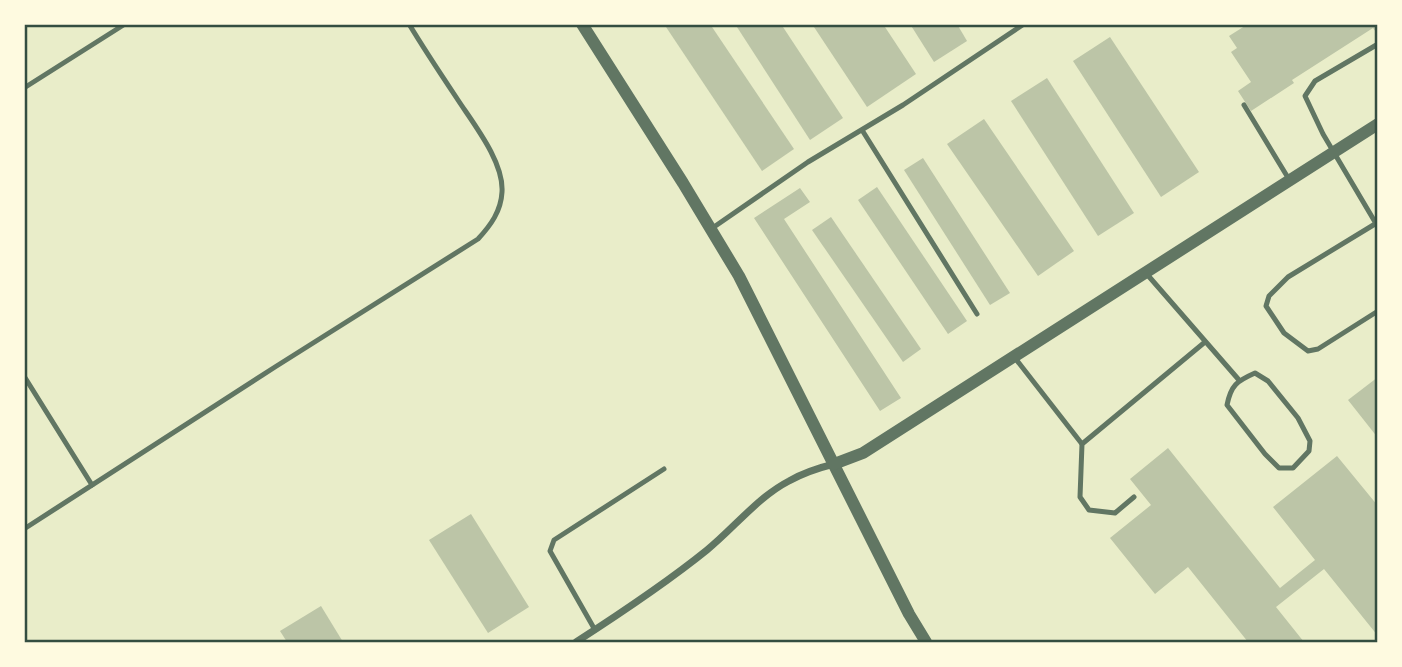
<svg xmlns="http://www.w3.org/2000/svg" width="1402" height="667" viewBox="0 0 1402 667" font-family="Barlow,sans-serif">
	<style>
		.building { fill: #bcc5a7 }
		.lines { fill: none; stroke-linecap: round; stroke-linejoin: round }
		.service { stroke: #617663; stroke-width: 5 }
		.minor { stroke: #617663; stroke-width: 7 }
		.tertiary { stroke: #617663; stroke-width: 12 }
		.neatline { fill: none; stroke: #344e41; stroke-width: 2.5 }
	</style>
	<rect width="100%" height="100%" fill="#e9edc9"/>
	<g class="building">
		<path d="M 664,24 L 710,24 L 794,149 L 762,171 Z"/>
		<path d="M 735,24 L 781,24 L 843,118 L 810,140 Z"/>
		<path d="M 812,24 L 883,24 L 916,74 L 867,107 Z"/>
		<path d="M 910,24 L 957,24 L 967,41 L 934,62 Z"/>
		<path d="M 1248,24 L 1378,24 L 1378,35 L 1373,28 L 1292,80 L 1294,83 L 1251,111 L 1238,91 L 1251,82 L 1231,52 L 1237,48 L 1229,36 Z"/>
		<path d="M 1110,37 L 1199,172 L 1161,197 L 1073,61 Z"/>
		<path d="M 1047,78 L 1134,213 L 1098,236 L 1011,101 Z"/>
		<path d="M 984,119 L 1074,251 L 1038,276 L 947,144 Z"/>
		<path d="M 923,158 L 1010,293 L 990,305 L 904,170 Z"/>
		<path d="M 877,187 L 967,321 L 948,334 L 858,200 Z"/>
		<path d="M 800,188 L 810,202 L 784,219 L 901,398 L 880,411 L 754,218 Z"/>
		<path d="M 831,217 L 921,349 L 903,362 L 812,230 Z"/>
		<path d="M 1378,377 L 1378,438 L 1348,400 Z"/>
		<path d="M 1168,448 L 1280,588 L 1315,560 L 1273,507 L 1337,456 L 1378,506 L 1378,636 L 1324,569 L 1276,607 L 1304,642 L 1248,642 L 1188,567 L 1155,594 L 1110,538 L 1151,505 L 1130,479 Z"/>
		<path d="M 471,514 L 529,607 L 488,633 L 429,540 Z"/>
		<path d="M 321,606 L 343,642 L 287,642 L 280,631 Z"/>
	</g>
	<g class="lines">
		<g class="service">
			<path d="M 1378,44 L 1315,81 L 1305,96 L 1323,134 L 1378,227"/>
			<path d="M 24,88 L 125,24"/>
			<path d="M 1244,105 L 1290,181"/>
			<path d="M 862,130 L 977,314"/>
			<path d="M 1375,224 L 1288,277 L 1269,296 L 1266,306 L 1284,333 L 1308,351 L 1318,349 L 1378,311"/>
			<path d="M 711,229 L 808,162 L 903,105 L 1024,24"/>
			<path d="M 1145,272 L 1239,380"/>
			<path d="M 1015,358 L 1082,444"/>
			<path d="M 1255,373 L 1268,381 L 1298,418 L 1310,441 L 1309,451 L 1293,468 L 1279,468 L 1265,454 L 1227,405 C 1231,385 1237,381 1255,373 Z"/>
			<path d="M 24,376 L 92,485"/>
			<path d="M 1134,497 L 1115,513 L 1089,510 L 1080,497 L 1082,444 L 1205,342"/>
			<path d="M 24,529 L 275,367 L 478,239 C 491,225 501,211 502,192 C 504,161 472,122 456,97 C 440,73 424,49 409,24"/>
			<path d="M 595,630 L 550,551 L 554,540 L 664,469"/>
		</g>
		<path class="minor" d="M 576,642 C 621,613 665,584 707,550 C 734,528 758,497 789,481 C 803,473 818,468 834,464"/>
		<g class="tertiary">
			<path d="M 582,24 L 683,183 L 739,276 L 909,614 L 926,642"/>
			<path d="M 834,464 L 863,453 L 1378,124"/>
		</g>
	</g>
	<rect width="1402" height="667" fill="none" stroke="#fefae0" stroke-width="52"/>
	<rect x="26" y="26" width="1350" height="615" class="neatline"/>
</svg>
